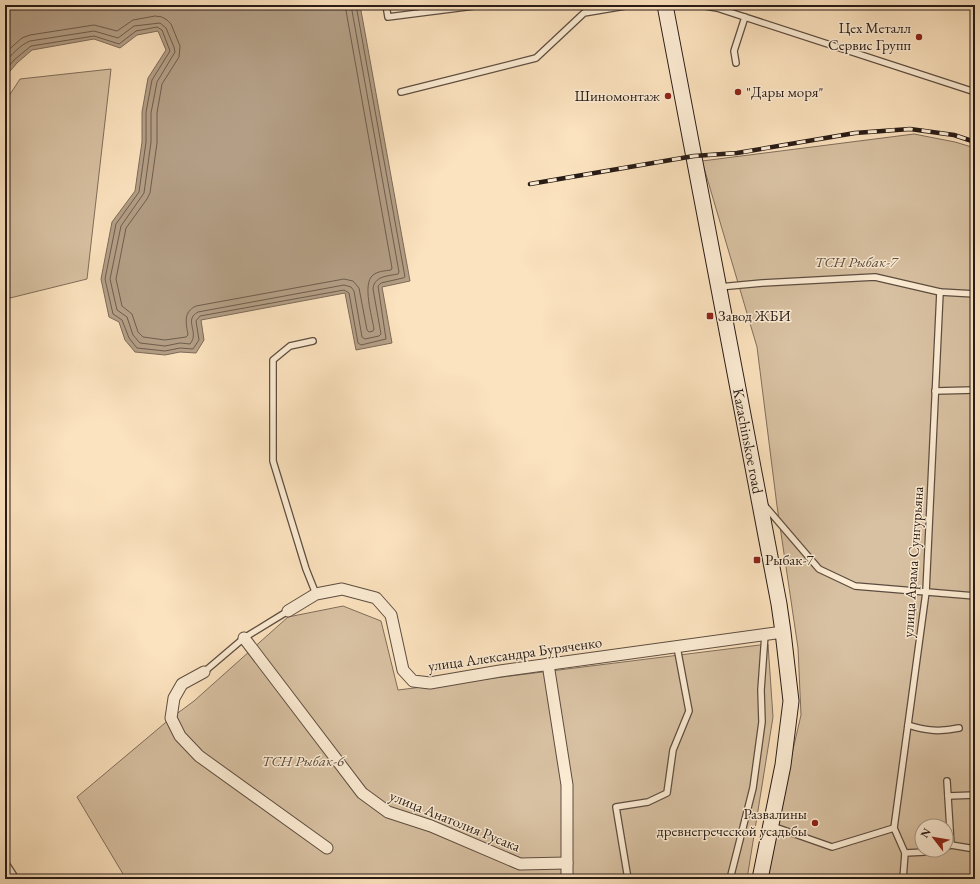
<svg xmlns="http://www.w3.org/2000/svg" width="980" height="884" viewBox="0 0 980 884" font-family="'EB Garamond',serif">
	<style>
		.green { fill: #d8c1a2; stroke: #806e5c; fill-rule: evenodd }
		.water { fill: #b49f86; stroke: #7c6a59 }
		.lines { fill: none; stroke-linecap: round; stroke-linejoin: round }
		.shore { stroke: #6e5d4e; stroke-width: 1 }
		.service-casing { stroke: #5d4d40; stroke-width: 8 }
		.minor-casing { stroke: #5d4d40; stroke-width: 13 }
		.secondary-casing { stroke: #281b16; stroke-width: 17 }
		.service { stroke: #fdedd5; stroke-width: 5.5 }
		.minor { stroke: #fdedd5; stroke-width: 11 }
		.secondary { stroke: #fdedd5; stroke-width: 15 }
		.rail-casing { stroke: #281b16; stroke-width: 4.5 }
		.rail { stroke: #fdedd5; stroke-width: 3; stroke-dasharray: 9; stroke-linecap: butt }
		.poi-dot { fill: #8f2418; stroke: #fdedd5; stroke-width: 1.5 }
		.labels { text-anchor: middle; stroke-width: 3; stroke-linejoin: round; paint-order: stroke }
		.poi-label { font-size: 15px; fill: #281b16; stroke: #fdedd5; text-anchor: end }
		.park-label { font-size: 15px; font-style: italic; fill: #5d4d40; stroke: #fdedd5 }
		.street-label { font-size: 15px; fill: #281b16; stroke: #fdedd5 }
	</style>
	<rect width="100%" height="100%" fill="#fce3bf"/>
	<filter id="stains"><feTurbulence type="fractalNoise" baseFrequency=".005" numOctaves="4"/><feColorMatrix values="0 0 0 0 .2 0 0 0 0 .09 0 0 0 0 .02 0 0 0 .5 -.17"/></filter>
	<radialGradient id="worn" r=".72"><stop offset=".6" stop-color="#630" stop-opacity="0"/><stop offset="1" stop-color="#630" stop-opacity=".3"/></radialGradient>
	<g class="green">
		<path d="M 111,69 L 87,279 L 10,298 L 5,286 L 5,102 L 20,79 Z"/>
		<path d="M 914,134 L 955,142 L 975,148 L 975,879 L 763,879 L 801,715 L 798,648 L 777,506 L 757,347 L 702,161 ZM 922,826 L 946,826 L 946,850 L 922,850 Z"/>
		<path d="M 343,606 L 381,621 L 398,690 L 768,644 L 773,717 L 747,879 L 126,879 L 77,797 L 171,718 L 194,701 L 288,617 Z"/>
	</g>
	<path class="water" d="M 5,5 L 360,5 L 410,281 L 382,287 L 392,343 L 356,350 L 345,293 L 201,320 L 204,340 L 196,353 L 180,352 L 165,355 L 135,352 L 125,340 L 119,322 L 109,317 L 101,279 L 112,222 L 135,191 L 142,142 L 142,112 L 148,78 L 166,50 L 158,31 L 137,35 L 120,48 L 94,39 L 32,50 L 17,63 L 5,77 Z"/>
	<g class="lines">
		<g class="shore">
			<path d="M 5,53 L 22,38 L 30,35 L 94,25 L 117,31 L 133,20 L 155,16 L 162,17 L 167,20 L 171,24 L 180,46 L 179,57 L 162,84 L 157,113 L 157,143 L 150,193 L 147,199 L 126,228 L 116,279 L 122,306 L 132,314 L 138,332 L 143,337 L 165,340 L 186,337 L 188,335 C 186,323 183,312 196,306 L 344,279 L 353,281 L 359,288 L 367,330 L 369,332 L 373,331 L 374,329 C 372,316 362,284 373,275 C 378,271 385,271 391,270 L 392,268 L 345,5"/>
			<path d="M 5,63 C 11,55 20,45 30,41 L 94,31 L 118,38 L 134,26 L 160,23 L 166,28 L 174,47 L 175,52 L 157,82 L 151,113 L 151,142 L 144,193 L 121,226 L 110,279 L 117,310 L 127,317 L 133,335 L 140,343 L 165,346 L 180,343 L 190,344 C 200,332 183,320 198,312 L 344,285 L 351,287 L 354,291 L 362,337 L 365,339 L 379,336 L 381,334 L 373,289 C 374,276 388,276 398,274 L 399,272 L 351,5"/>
			<path d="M 5,71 L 14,60 L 31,46 L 94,36 L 119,44 L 136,31 L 157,27 L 162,30 L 170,51 L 152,80 L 146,112 L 146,142 L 139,192 L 116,224 L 105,279 L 113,314 L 122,320 L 129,338 L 137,348 L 165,351 L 180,348 L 193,349 L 199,340 L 196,321 L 200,316 L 344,290 L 349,293 L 358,343 L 361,345 L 386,339 L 378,286 L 381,283 L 403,278 L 405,277 L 356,5"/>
		</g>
		<defs>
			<g id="service">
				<path d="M 386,5 L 388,17 L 482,5"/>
				<path d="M 699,5 L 717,8 L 975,92"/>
				<path d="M 736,63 L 734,51 L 745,17"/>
				<path d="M 401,92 L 536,58 L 584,13 L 631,5"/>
				<path d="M 719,287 L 762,283 L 875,277 L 940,292 L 975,294"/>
				<path d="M 313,341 L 290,346 L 273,360 L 273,461 L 306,569 L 316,594"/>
				<path d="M 935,391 L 975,390"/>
				<path d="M 765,506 L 819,569 L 855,586 L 975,596"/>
				<path d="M 204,672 L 244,638 L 288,611"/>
				<path d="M 908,725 C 927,731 940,732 959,728"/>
				<path d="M 947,781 L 951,845"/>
				<path d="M 948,796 L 975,795"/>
				<path d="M 772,826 L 832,847 L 894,828"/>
				<path d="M 946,847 L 951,845 L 975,849"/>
				<path d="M 905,853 L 925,852 L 933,850"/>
				<path d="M 5,862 L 16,879"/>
				<path d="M 628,879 L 616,807 L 648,802 L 667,793 L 673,750 L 689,711 L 677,647"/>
				<path d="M 730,879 L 753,788 L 762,722 L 761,690 L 765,634"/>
				<path d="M 903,879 L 905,853 L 894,828 L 926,592 L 940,292"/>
			</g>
			<g id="minor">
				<path d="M 288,611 L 316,594 L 342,589 L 376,598 L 391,615 L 403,670 L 413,681 L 430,683 L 500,671 L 783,632"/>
				<path d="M 244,638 L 362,793 L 388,812 L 431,826 L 520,864 L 567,863"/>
				<path d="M 548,664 L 567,785 L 567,879"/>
				<path d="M 204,672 L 182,684 L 174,698 L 171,718 L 180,736 L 199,756 L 327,848"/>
			</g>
			<path id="secondary" d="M 665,5 L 779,604 L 783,632 L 791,701 L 783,765 L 760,879"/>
		</defs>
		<use href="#service" class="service-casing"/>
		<use href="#minor" class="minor-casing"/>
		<use href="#secondary" class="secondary-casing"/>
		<use href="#service" class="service"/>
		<use href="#minor" class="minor"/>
		<use href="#secondary" class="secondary"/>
		<defs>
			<path id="rail" d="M 530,184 L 694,156 L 737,153 L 855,133 L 910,129 L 954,135 L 975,142"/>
		</defs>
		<use href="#rail" class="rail-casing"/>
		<use href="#rail" class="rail"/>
	</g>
	<g class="poi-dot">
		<circle cx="919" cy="37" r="4"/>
		<circle cx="738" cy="92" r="4"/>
		<circle cx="668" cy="96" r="4"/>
		<rect x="706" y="312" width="8" height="8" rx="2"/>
		<rect x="753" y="556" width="8" height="8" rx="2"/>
		<circle cx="815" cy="823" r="4"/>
	</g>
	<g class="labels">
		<g class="poi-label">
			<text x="911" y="33">Цех Металл<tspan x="911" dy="17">Сервис Групп</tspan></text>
			<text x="746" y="97" text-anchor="start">"Дары моря"</text>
			<text x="660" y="101">Шиномонтаж</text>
			<text x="718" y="321" text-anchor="start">Завод ЖБИ</text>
			<text x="765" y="565" text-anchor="start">Рыбак-7</text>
			<text x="807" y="819">Развалины<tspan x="807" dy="17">древнегреческой усадьбы</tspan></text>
		</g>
		<g class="park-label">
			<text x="856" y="267">ТСН Рыбак-7</text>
			<text x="303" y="766">ТСН Рыбак-6</text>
		</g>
		<g class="street-label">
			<text transform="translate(748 441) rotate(79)" y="5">Kazachinskoe road</text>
			<text transform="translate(913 562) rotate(-86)" y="5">улица Арама Сунгурьяна</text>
			<text transform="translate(515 654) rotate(-8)" y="5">улица Александра Буряченко</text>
			<text transform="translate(455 821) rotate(22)" y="5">улица Анатолия Русака</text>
		</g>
	</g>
	<rect width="980" height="884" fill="none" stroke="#fce3bf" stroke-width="20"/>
	<rect x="6" y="6" width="968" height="872" fill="none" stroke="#281b16" stroke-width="2"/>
	<rect x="10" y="10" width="960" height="864" fill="none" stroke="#281b16"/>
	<g transform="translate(934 838) rotate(301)"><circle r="19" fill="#fdedd5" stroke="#a89989"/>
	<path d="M0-3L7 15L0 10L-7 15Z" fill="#8f2418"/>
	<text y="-6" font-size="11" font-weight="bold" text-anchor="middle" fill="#281b16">N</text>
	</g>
	<rect width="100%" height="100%" filter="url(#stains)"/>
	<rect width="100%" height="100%" fill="url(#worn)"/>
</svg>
